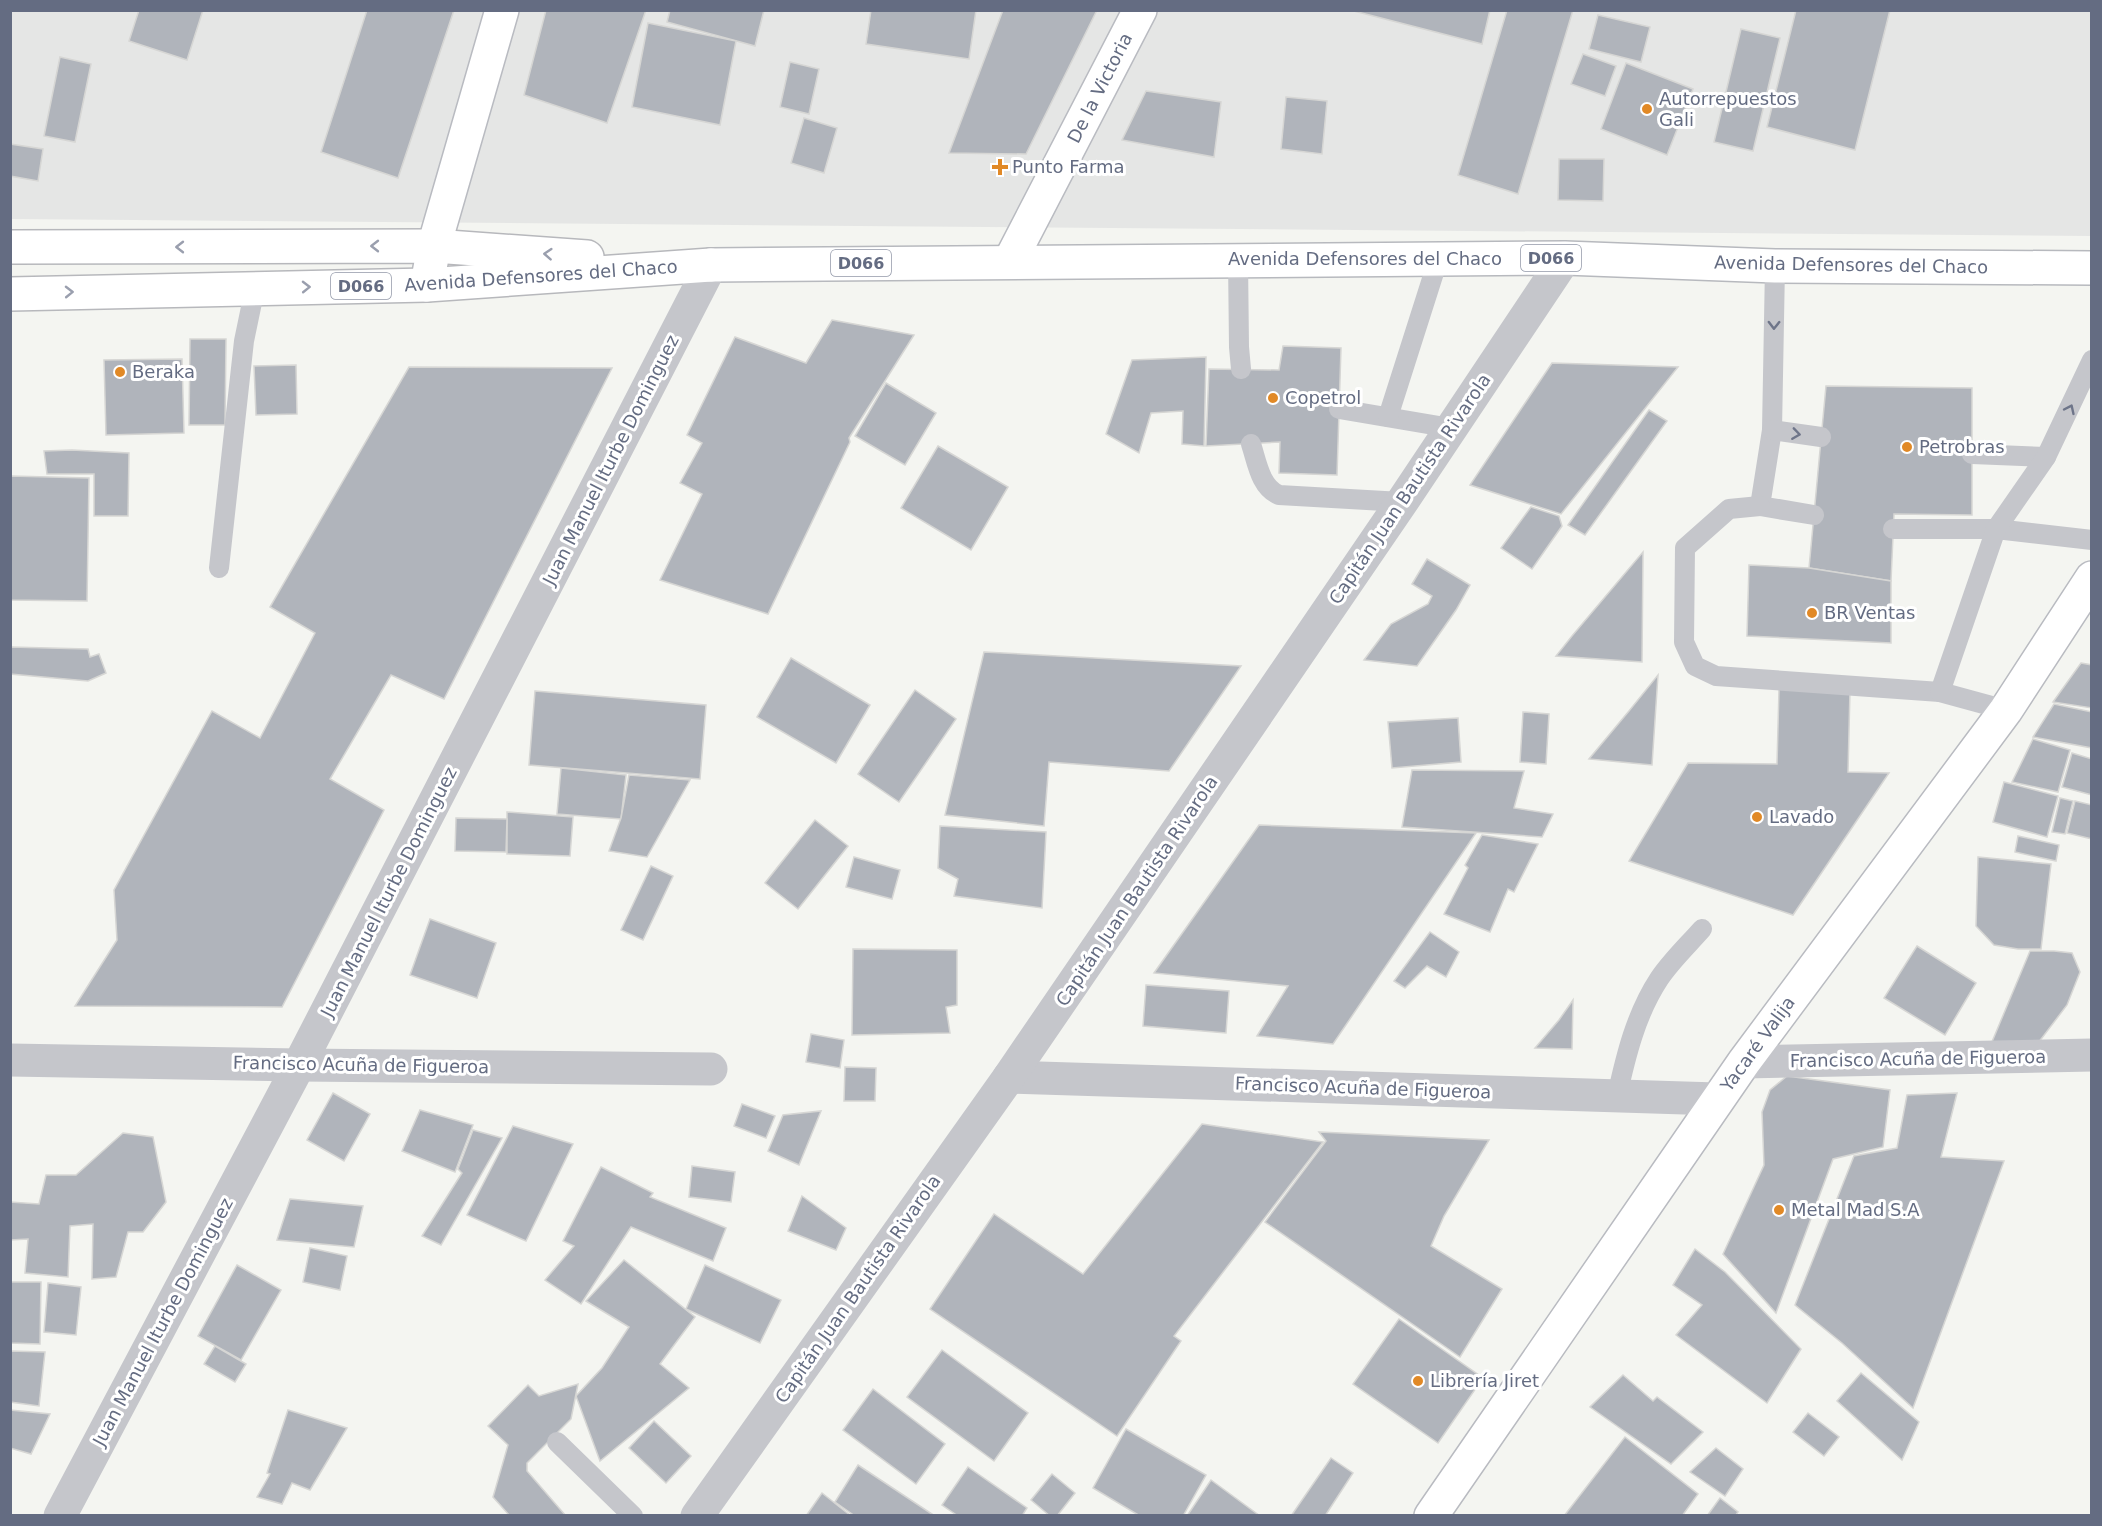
<svg xmlns="http://www.w3.org/2000/svg" width="2102" height="1526" viewBox="0 0 2102 1526" font-family="'DejaVu Sans',sans-serif">
	<style>
		.built { fill: #e5e6e5 }
		.building { fill: #b0b4bb; stroke: #d6d6d4; stroke-width: 1.5 }
		.lines { fill: none; stroke-linecap: round; stroke-linejoin: round }
		.secondary-casing { stroke: #b9bbc1; stroke-width: 36 }
		.primary-casing { stroke: #b7b9be; stroke-width: 36 }
		.highway-casing { stroke: #b7b8bc; stroke-width: 36 }
		.lane { stroke: #c5c6cb; stroke-width: 20 }
		.street { stroke: #c5c6cb; stroke-width: 33 }
		.secondary { stroke: #fff; stroke-width: 33 }
		.primary { stroke: #fff; stroke-width: 33 }
		.highway { stroke: #fff; stroke-width: 33 }
		.oneway { stroke: #9a9fae }
		.oneway2 { stroke: #6e7589 }
		.poi-dot { fill: #e18926; stroke: #fff; stroke-width: 2 }
		.labels { text-anchor: middle; stroke-width: 6; stroke-linejoin: round; paint-order: stroke }
		.shield { fill: #fff; stroke: #9298a8; stroke-width: 1.5 }
		.shield-label { font-size: 16px; font-weight: bold; fill: #646c82 }
		.street-label { font-size: 18px; fill: #646c82; stroke: #fff }
		.poi-label { font-size: 18px; fill: #646c82; stroke: #fff; text-anchor: start }
	</style>
	<rect width="100%" height="100%" fill="#f4f5f1"/>
	<path class="built" d="M 11,11 L 2091,11 L 2091,236 L 11,219 Z"/>
	<g class="building">
		<path d="M 139,10 L 203,10 L 187,60 L 129,41 Z"/>
		<path d="M 367,10 L 454,10 L 398,178 L 321,152 Z"/>
		<path d="M 546,10 L 646,10 L 607,123 L 524,95 Z"/>
		<path d="M 670,10 L 764,10 L 755,46 L 667,22 Z"/>
		<path d="M 871,10 L 976,10 L 969,59 L 866,44 Z"/>
		<path d="M 1003,10 L 1097,10 L 1026,154 L 949,153 Z"/>
		<path d="M 1350,10 L 1490,10 L 1482,44 Z"/>
		<path d="M 1507,10 L 1573,10 L 1518,194 L 1458,175 Z"/>
		<path d="M 1796,10 L 1890,10 L 1855,150 L 1767,127 Z"/>
		<path d="M 1598,15 L 1650,27 L 1641,62 L 1589,49 Z"/>
		<path d="M 648,23 L 736,41 L 720,125 L 632,107 Z"/>
		<path d="M 1741,29 L 1780,38 L 1753,151 L 1714,142 Z"/>
		<path d="M 1583,54 L 1616,66 L 1605,96 L 1571,84 Z"/>
		<path d="M 60,57 L 91,64 L 75,142 L 44,136 Z"/>
		<path d="M 790,62 L 819,69 L 809,114 L 780,107 Z"/>
		<path d="M 1626,63 L 1693,89 L 1667,155 L 1601,129 Z"/>
		<path d="M 1146,91 L 1221,102 L 1214,157 L 1122,140 Z"/>
		<path d="M 1286,97 L 1327,101 L 1322,154 L 1281,149 Z"/>
		<path d="M 804,118 L 837,128 L 824,173 L 791,163 Z"/>
		<path d="M 10,144 L 43,149 L 38,181 L 10,176 Z"/>
		<path d="M 1559,159 L 1604,159 L 1603,201 L 1558,200 Z"/>
		<path d="M 832,320 L 914,335 L 849,438 L 850,442 L 768,614 L 660,580 L 702,494 L 680,483 L 702,443 L 687,435 L 735,337 L 806,363 Z"/>
		<path d="M 190,339 L 226,339 L 225,425 L 189,425 Z"/>
		<path d="M 1283,346 L 1341,348 L 1337,475 L 1279,473 L 1280,442 L 1206,446 L 1209,369 L 1279,370 Z"/>
		<path d="M 1206,357 L 1204,446 L 1182,444 L 1183,411 L 1151,413 L 1139,453 L 1106,434 L 1132,360 Z"/>
		<path d="M 182,359 L 184,433 L 106,435 L 104,360 Z"/>
		<path d="M 1552,363 L 1678,367 L 1561,514 L 1470,485 Z"/>
		<path d="M 296,365 L 297,414 L 256,415 L 254,366 Z"/>
		<path d="M 409,367 L 612,368 L 444,699 L 391,675 L 330,779 L 384,810 L 282,1007 L 75,1006 L 117,940 L 114,890 L 212,711 L 260,738 L 315,633 L 270,607 Z"/>
		<path d="M 886,383 L 936,413 L 905,465 L 855,436 Z"/>
		<path d="M 1826,386 L 1972,388 L 1972,515 L 1894,514 L 1891,581 L 1809,568 Z"/>
		<path d="M 1649,410 L 1667,421 L 1585,535 L 1568,525 Z"/>
		<path d="M 938,446 L 1008,487 L 971,550 L 901,508 Z"/>
		<path d="M 72,450 L 129,453 L 128,516 L 94,516 L 94,474 L 47,474 L 44,451 Z"/>
		<path d="M 10,476 L 89,478 L 87,601 L 10,600 Z"/>
		<path d="M 1531,507 L 1559,516 L 1562,526 L 1532,569 L 1501,548 Z"/>
		<path d="M 1643,552 L 1642,662 L 1556,656 L 1572,636 Z"/>
		<path d="M 1427,559 L 1470,585 L 1456,610 L 1417,666 L 1364,660 L 1391,624 L 1428,604 L 1432,596 L 1412,584 Z"/>
		<path d="M 1749,565 L 1809,568 L 1891,581 L 1891,643 L 1747,636 Z"/>
		<path d="M 10,647 L 88,649 L 90,657 L 99,654 L 106,673 L 88,681 L 10,674 Z"/>
		<path d="M 984,652 L 1241,666 L 1169,771 L 1049,762 L 1044,826 L 945,815 Z"/>
		<path d="M 791,658 L 870,705 L 836,763 L 757,717 Z"/>
		<path d="M 2081,663 L 2092,665 L 2092,708 L 2053,702 Z"/>
		<path d="M 1658,675 L 1652,765 L 1589,759 L 1629,711 Z"/>
		<path d="M 1779,689 L 1850,690 L 1848,772 L 1889,773 L 1793,915 L 1629,861 L 1688,763 L 1777,764 Z"/>
		<path d="M 915,690 L 956,719 L 899,802 L 858,774 Z"/>
		<path d="M 535,691 L 706,705 L 700,779 L 529,765 Z"/>
		<path d="M 2054,704 L 2092,712 L 2092,748 L 2033,737 Z"/>
		<path d="M 1523,712 L 1549,714 L 1546,764 L 1520,762 Z"/>
		<path d="M 1458,718 L 1461,762 L 1392,768 L 1388,722 Z"/>
		<path d="M 2033,739 L 2070,750 L 2058,792 L 2012,782 Z"/>
		<path d="M 2072,753 L 2092,759 L 2092,795 L 2062,787 Z"/>
		<path d="M 561,768 L 626,775 L 621,819 L 557,814 Z"/>
		<path d="M 1412,770 L 1524,771 L 1514,808 L 1553,814 L 1542,837 L 1402,827 Z"/>
		<path d="M 629,775 L 690,780 L 647,857 L 609,851 L 621,818 Z"/>
		<path d="M 2004,782 L 2058,796 L 2047,837 L 1993,822 Z"/>
		<path d="M 2060,798 L 2073,801 L 2065,834 L 2052,832 Z"/>
		<path d="M 2075,801 L 2092,805 L 2092,839 L 2067,833 Z"/>
		<path d="M 507,812 L 573,817 L 570,856 L 507,854 Z"/>
		<path d="M 456,818 L 507,819 L 506,852 L 455,851 Z"/>
		<path d="M 815,820 L 848,846 L 798,909 L 765,883 Z"/>
		<path d="M 1259,825 L 1476,833 L 1333,1044 L 1257,1036 L 1288,986 L 1154,973 Z"/>
		<path d="M 940,826 L 1046,832 L 1042,908 L 954,896 L 958,879 L 938,868 Z"/>
		<path d="M 1482,835 L 1538,844 L 1514,892 L 1508,889 L 1490,932 L 1444,914 L 1468,868 L 1465,865 Z"/>
		<path d="M 2018,836 L 2059,845 L 2056,861 L 2015,852 Z"/>
		<path d="M 854,857 L 900,870 L 892,899 L 846,887 Z"/>
		<path d="M 1978,857 L 2051,864 L 2041,949 L 2018,949 L 1994,945 L 1976,926 Z"/>
		<path d="M 651,866 L 673,876 L 643,940 L 621,930 Z"/>
		<path d="M 430,919 L 496,943 L 477,998 L 410,975 Z"/>
		<path d="M 1430,932 L 1459,952 L 1446,977 L 1427,966 L 1405,988 L 1394,981 Z"/>
		<path d="M 1917,946 L 1976,983 L 1945,1035 L 1884,998 Z"/>
		<path d="M 853,949 L 957,950 L 957,1005 L 946,1007 L 950,1033 L 852,1035 Z"/>
		<path d="M 2030,951 L 2054,951 L 2072,953 L 2080,972 L 2067,1005 L 2029,1055 L 1989,1049 Z"/>
		<path d="M 1146,985 L 1229,991 L 1226,1033 L 1143,1026 Z"/>
		<path d="M 1573,1000 L 1572,1049 L 1535,1048 L 1559,1020 Z"/>
		<path d="M 811,1034 L 844,1040 L 840,1068 L 806,1062 Z"/>
		<path d="M 845,1067 L 876,1068 L 875,1101 L 844,1101 Z"/>
		<path d="M 1787,1076 L 1890,1090 L 1883,1147 L 1833,1159 L 1776,1313 L 1723,1254 L 1764,1165 L 1762,1112 L 1770,1090 Z"/>
		<path d="M 333,1093 L 370,1114 L 344,1161 L 307,1140 Z"/>
		<path d="M 1957,1093 L 1941,1157 L 2004,1161 L 1913,1408 L 1842,1343 L 1795,1305 L 1854,1156 L 1897,1148 L 1907,1095 Z"/>
		<path d="M 742,1104 L 775,1116 L 766,1138 L 734,1126 Z"/>
		<path d="M 420,1110 L 473,1125 L 455,1172 L 402,1151 Z"/>
		<path d="M 821,1111 L 799,1165 L 768,1151 L 783,1115 Z"/>
		<path d="M 1202,1124 L 1323,1142 L 1174,1336 L 1181,1341 L 1117,1436 L 930,1309 L 994,1214 L 1083,1274 Z"/>
		<path d="M 513,1126 L 573,1144 L 526,1241 L 467,1215 Z"/>
		<path d="M 473,1130 L 502,1138 L 441,1245 L 422,1236 L 462,1173 L 458,1169 Z"/>
		<path d="M 1319,1132 L 1489,1140 L 1444,1216 L 1431,1246 L 1502,1289 L 1460,1357 L 1265,1222 L 1326,1141 Z"/>
		<path d="M 123,1133 L 153,1137 L 166,1202 L 143,1232 L 128,1232 L 116,1277 L 92,1279 L 93,1224 L 70,1226 L 68,1277 L 25,1273 L 28,1239 L 10,1240 L 10,1202 L 39,1204 L 46,1175 L 76,1175 Z"/>
		<path d="M 692,1166 L 735,1172 L 731,1202 L 689,1197 Z"/>
		<path d="M 601,1167 L 653,1193 L 650,1197 L 726,1228 L 713,1261 L 631,1227 L 581,1304 L 545,1280 L 574,1246 L 563,1241 Z"/>
		<path d="M 802,1196 L 846,1228 L 836,1250 L 788,1231 Z"/>
		<path d="M 290,1199 L 363,1206 L 354,1247 L 277,1240 Z"/>
		<path d="M 310,1248 L 347,1256 L 340,1290 L 303,1282 Z"/>
		<path d="M 1695,1249 L 1725,1272 L 1801,1349 L 1767,1403 L 1676,1335 L 1702,1305 L 1673,1285 Z"/>
		<path d="M 624,1260 L 695,1317 L 660,1364 L 689,1388 L 600,1461 L 576,1396 L 602,1368 L 629,1327 L 586,1301 Z"/>
		<path d="M 237,1265 L 281,1290 L 241,1360 L 198,1336 Z"/>
		<path d="M 705,1265 L 781,1300 L 760,1343 L 686,1309 Z"/>
		<path d="M 10,1282 L 41,1282 L 40,1344 L 10,1343 Z"/>
		<path d="M 48,1283 L 81,1287 L 76,1335 L 44,1332 Z"/>
		<path d="M 1399,1319 L 1483,1378 L 1438,1443 L 1353,1384 Z"/>
		<path d="M 215,1346 L 246,1364 L 235,1382 L 204,1364 Z"/>
		<path d="M 942,1350 L 1028,1413 L 994,1461 L 907,1397 Z"/>
		<path d="M 10,1351 L 45,1352 L 39,1406 L 10,1402 Z"/>
		<path d="M 1861,1373 L 1919,1422 L 1902,1460 L 1837,1401 Z"/>
		<path d="M 1623,1375 L 1653,1401 L 1657,1397 L 1703,1432 L 1671,1464 L 1590,1407 Z"/>
		<path d="M 578,1384 L 571,1419 L 527,1463 L 527,1471 L 566,1516 L 510,1516 L 493,1497 L 508,1445 L 488,1426 L 528,1385 L 539,1396 Z"/>
		<path d="M 873,1389 L 945,1444 L 916,1484 L 843,1430 Z"/>
		<path d="M 10,1410 L 50,1414 L 31,1454 L 10,1448 Z"/>
		<path d="M 288,1410 L 347,1428 L 310,1490 L 292,1483 L 282,1504 L 257,1497 L 270,1474 L 267,1473 Z"/>
		<path d="M 1808,1413 L 1839,1437 L 1824,1456 L 1793,1432 Z"/>
		<path d="M 654,1421 L 691,1456 L 666,1483 L 629,1448 Z"/>
		<path d="M 1126,1429 L 1206,1475 L 1183,1516 L 1140,1516 L 1093,1488 Z"/>
		<path d="M 1625,1437 L 1698,1494 L 1682,1516 L 1564,1516 Z"/>
		<path d="M 1716,1448 L 1743,1469 L 1725,1496 L 1690,1472 Z"/>
		<path d="M 1331,1458 L 1353,1473 L 1325,1516 L 1291,1516 Z"/>
		<path d="M 858,1465 L 935,1516 L 855,1516 L 835,1502 Z"/>
		<path d="M 968,1467 L 1027,1508 L 1022,1516 L 958,1516 L 942,1505 Z"/>
		<path d="M 1052,1474 L 1075,1493 L 1057,1516 L 1050,1516 L 1031,1500 Z"/>
		<path d="M 1211,1480 L 1260,1516 L 1187,1516 Z"/>
		<path d="M 822,1493 L 851,1516 L 806,1516 Z"/>
		<path d="M 1720,1498 L 1738,1512 L 1735,1516 L 1707,1516 Z"/>
	</g>
	<g class="lines">
		<defs>
			<g id="secondary">
				<path d="M 1010,261 L 1140,10"/>
				<path d="M 427,285 L 434,246 L 502,10"/>
				<path d="M 1431,1516 L 1744,1062 L 2006,710 L 2092,578"/>
			</g>
			<path id="primary" d="M 711,265 L 1565,258 L 1775,266 L 2092,268"/>
			<g id="highway">
				<path d="M 10,247 L 434,246 L 587,257"/>
				<path d="M 10,294 L 427,285 L 711,265"/>
			</g>
		</defs>
		<use href="#secondary" class="secondary-casing"/>
		<use href="#primary" class="primary-casing"/>
		<use href="#highway" class="highway-casing"/>
		<g class="lane">
			<path d="M 1238,259 L 1239,347 L 1241,369"/>
			<path d="M 1775,266 L 1772,430 L 1760,506 L 1814,515"/>
			<path d="M 1339,409 L 1451,428"/>
			<path d="M 1388,417 L 1438,260"/>
			<path d="M 1772,430 L 1821,437"/>
			<path d="M 1251,444 C 1257,462 1260,487 1279,495 L 1402,502"/>
			<path d="M 1972,454 L 2046,457"/>
			<path d="M 1760,506 L 1729,509 L 1685,548 L 1684,642 L 1695,666 L 1716,676 L 1940,692 L 2006,710"/>
			<path d="M 1893,529 L 1996,529 L 2092,540"/>
			<path d="M 219,568 L 244,341 L 255,288"/>
			<path d="M 1940,692 L 1996,529 L 2046,457 L 2092,360"/>
			<path d="M 1617,1096 C 1626,1055 1636,1014 1659,979 C 1671,961 1688,945 1702,929"/>
			<path d="M 557,1442 L 633,1516"/>
		</g>
		<g class="street">
			<path d="M 10,1060 L 299,1065 L 711,1069"/>
			<path d="M 1744,1062 L 2092,1055"/>
			<path d="M 1009,1077 L 1717,1099"/>
			<path d="M 60,1516 L 299,1065 L 711,265"/>
			<path d="M 697,1516 L 1009,1077 L 1402,502 L 1565,258"/>
		</g>
		<use href="#secondary" class="secondary"/>
		<use href="#primary" class="primary"/>
		<use href="#highway" class="highway"/>
	</g>
	<defs><path id="oneway-chevron" d="M-2-3.5L2.5 0L-2 3.5" fill="none" stroke-width="1.6" stroke-linecap="round" stroke-linejoin="round" transform="scale(1.5)"/></defs>
	<g class="oneway">
		<use href="#oneway-chevron" transform="translate(375 246) rotate(180)"/>
		<use href="#oneway-chevron" transform="translate(180 247) rotate(180)"/>
		<use href="#oneway-chevron" transform="translate(548 254) rotate(-176)"/>
		<use href="#oneway-chevron" transform="translate(306 287) rotate(-1)"/>
		<use href="#oneway-chevron" transform="translate(69 292) rotate(-1)"/>
	</g>
	<g class="oneway2">
		<use href="#oneway-chevron" transform="translate(1774 325) rotate(91)"/>
		<use href="#oneway-chevron" transform="translate(2070 409) rotate(-65)"/>
		<use href="#oneway-chevron" transform="translate(1796 434) rotate(8)"/>
	</g>
	<g class="poi-dot">
		<circle cx="1647" cy="109" r="6"/>
		<path d="M997 158h6v6h6v6h-6v6h-6v-6h-6v-6h6z"/>
		<circle cx="120" cy="372" r="6"/>
		<circle cx="1273" cy="398" r="6"/>
		<circle cx="1907" cy="447" r="6"/>
		<circle cx="1812" cy="613" r="6"/>
		<circle cx="1757" cy="817" r="6"/>
		<circle cx="1779" cy="1210" r="6"/>
		<circle cx="1418" cy="1381" r="6"/>
	</g>
	<g class="labels">
		<g class="shield">
			<rect x="1521" y="245" width="60" height="26" rx="4.5"/>
			<rect x="831" y="250" width="60" height="26" rx="4.5"/>
			<rect x="331" y="273" width="60" height="26" rx="4.5"/>
		</g>
		<g class="shield-label">
			<text x="1551" y="264">D066</text>
			<text x="861" y="269">D066</text>
			<text x="361" y="292">D066</text>
		</g>
		<g class="street-label">
			<text transform="translate(1100 88) rotate(-63)" y="6">De la Victoria</text>
			<text x="1365" y="265">Avenida Defensores del Chaco</text>
			<text transform="translate(1851 265) rotate(1)" y="6">Avenida Defensores del Chaco</text>
			<text transform="translate(541 276) rotate(-4)" y="6">Avenida Defensores del Chaco</text>
			<text transform="translate(611 460) rotate(-63)" y="6">Juan Manuel Iturbe Dominguez</text>
			<text transform="translate(1410 489) rotate(-56)" y="6">Capitán Juan Bautista Rivarola</text>
			<text transform="translate(1137 891) rotate(-56)" y="6">Capitán Juan Bautista Rivarola</text>
			<text transform="translate(389 892) rotate(-63)" y="6">Juan Manuel Iturbe Dominguez</text>
			<text transform="translate(1758 1044) rotate(-54)" y="6">Yacaré Valija</text>
			<text transform="translate(1918 1059) rotate(-1)" y="6">Francisco Acuña de Figueroa</text>
			<text transform="translate(361 1065) rotate(1)" y="6">Francisco Acuña de Figueroa</text>
			<text transform="translate(1363 1088) rotate(2)" y="6">Francisco Acuña de Figueroa</text>
			<text transform="translate(858 1289) rotate(-55)" y="6">Capitán Juan Bautista Rivarola</text>
			<text transform="translate(163 1322) rotate(-62)" y="6">Juan Manuel Iturbe Dominguez</text>
		</g>
		<g class="poi-label">
			<text x="1659" y="105">Autorrepuestos<tspan x="1659" dy="21">Gali</tspan></text>
			<text x="1012" y="173">Punto Farma</text>
			<text x="132" y="378">Beraka</text>
			<text x="1285" y="404">Copetrol</text>
			<text x="1919" y="453">Petrobras</text>
			<text x="1824" y="619">BR Ventas</text>
			<text x="1769" y="823">Lavado</text>
			<text x="1791" y="1216">Metal Mad S.A</text>
			<text x="1430" y="1387">Librería Jiret</text>
		</g>
	</g>
	<rect width="2102" height="1526" fill="none" stroke="#646c82" stroke-width="24"/>
</svg>
